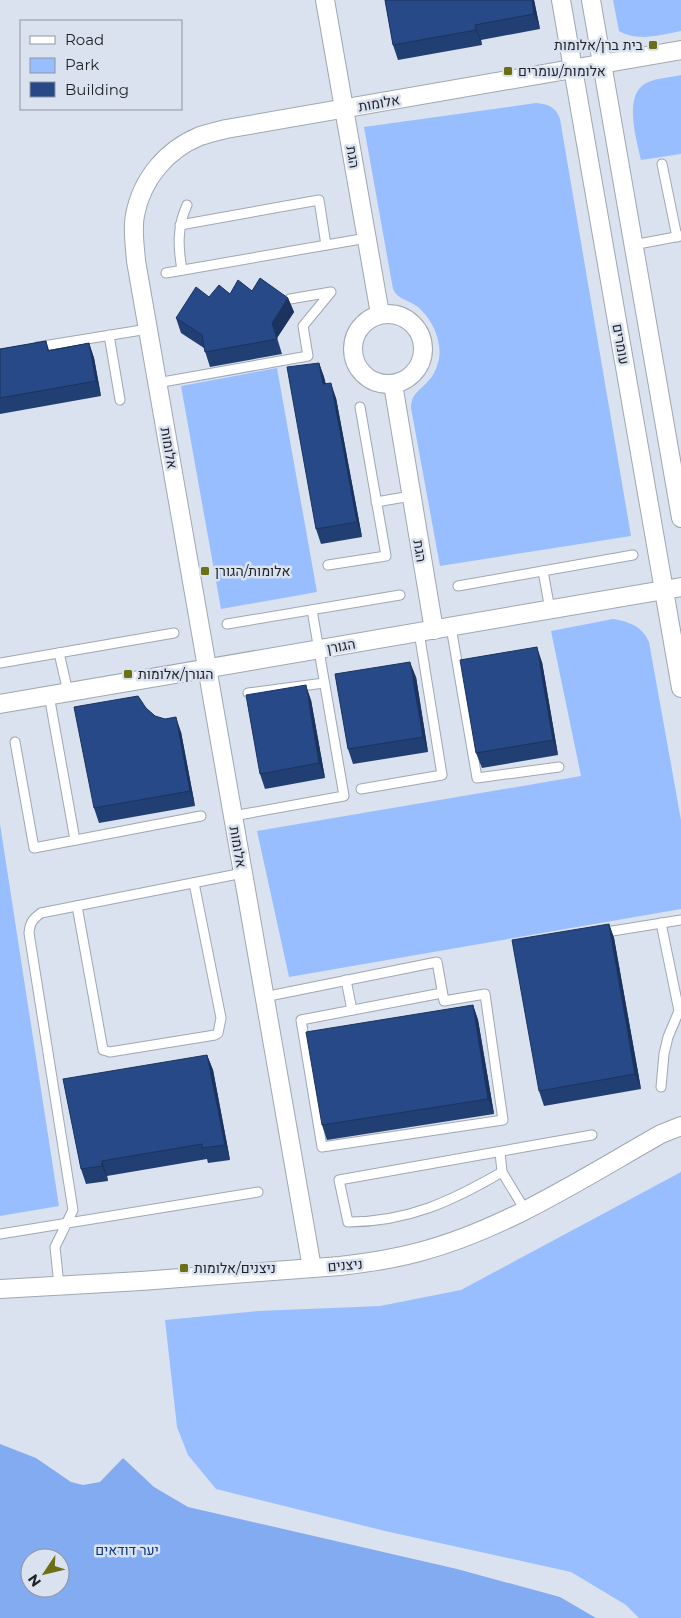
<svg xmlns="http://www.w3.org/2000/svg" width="681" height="1618" viewBox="0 0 681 1618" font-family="Montserrat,Heebo,sans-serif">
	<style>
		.green { fill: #99beff }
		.forest { fill: #83abf1; fill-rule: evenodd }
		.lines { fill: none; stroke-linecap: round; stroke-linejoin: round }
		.service-casing { stroke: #9fa7b3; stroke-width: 11 }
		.minor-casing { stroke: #9fa7b3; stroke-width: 20 }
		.service { stroke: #fff; stroke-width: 9 }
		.minor { stroke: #fff; stroke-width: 18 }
		.wall { fill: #223f74 }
		.shaded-wall { fill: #1b335e }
		.building { fill: #274987; stroke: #1b335e }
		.poi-dot { fill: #6c6f13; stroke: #dae2ef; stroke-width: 2 }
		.labels { text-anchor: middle; stroke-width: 5; stroke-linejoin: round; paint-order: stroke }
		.poi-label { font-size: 14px; fill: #1e2126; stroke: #dae2ef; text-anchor: start }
		.street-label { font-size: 14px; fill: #1e2126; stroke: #dae2ef }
		.park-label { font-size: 14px; fill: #0a3685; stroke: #dae2ef }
	</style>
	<rect width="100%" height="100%" fill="#dae2ef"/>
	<g class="green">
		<path d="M 613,0 L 681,0 L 681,31 C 660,35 638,42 619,31 Z"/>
		<path d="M 681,75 L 681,154 L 641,160 C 637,141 624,99 643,85 C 652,78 669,78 681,75 Z"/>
		<path d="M 536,103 C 548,104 556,107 560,119 L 631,536 L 440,566 L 411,408 C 411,393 421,390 429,380 C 435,374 437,366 439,359 C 442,340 432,319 418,307 C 409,300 398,300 393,289 L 364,127 Z"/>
		<path d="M 277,368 L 317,592 L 221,609 L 181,386 Z"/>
		<path d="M 613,619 C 630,622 642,626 649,642 L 681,820 L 681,909 L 289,977 L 257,831 L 581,776 L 551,631 Z"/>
		<path d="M 0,824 L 59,1206 L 0,1216 Z"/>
		<path d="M 681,1172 L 681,1618 L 639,1618 L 626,1605 L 571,1572 L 385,1531 L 216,1489 L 188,1455 L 177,1427 L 165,1320 L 258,1311 L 380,1306 L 461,1290 Z"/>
	</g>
	<path class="forest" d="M 0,1444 L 36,1458 L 71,1482 L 83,1485 L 100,1482 L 123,1458 L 154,1487 L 188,1507 L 457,1569 L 560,1597 L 596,1618 L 0,1618 ZM 30,1558 L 60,1558 L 60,1588 L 30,1588 Z"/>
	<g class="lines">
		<defs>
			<g id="service">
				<path d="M 662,164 L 677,237"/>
				<path d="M 180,225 L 319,200 L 326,245"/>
				<path d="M 633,245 L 681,236"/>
				<path d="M 182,270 C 178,247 177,227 187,205"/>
				<path d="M 166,273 L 367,238"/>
				<path d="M 109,335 L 120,400"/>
				<path d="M 37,347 L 148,329"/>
				<path d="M 157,383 L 308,356 L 303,326 L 331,292 L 290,299"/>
				<path d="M 376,502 L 411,496"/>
				<path d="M 328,565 L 386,556 L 360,407"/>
				<path d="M 543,571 L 550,610"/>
				<path d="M 458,586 L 633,555"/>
				<path d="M 227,624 L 400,595"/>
				<path d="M 451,627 L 477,778 L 559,767"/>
				<path d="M 59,653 L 68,692"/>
				<path d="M 0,663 L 174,633"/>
				<path d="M 248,693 L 324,683"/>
				<path d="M 49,695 L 75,840"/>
				<path d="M 15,742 L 34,848 L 201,816"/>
				<path d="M 361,789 L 442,775 L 419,632"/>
				<path d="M 233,816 L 344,796 L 312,610"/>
				<path d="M 77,906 L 103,1050 L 110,1052 L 215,1035 L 218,1033 L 221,1018 L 194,883"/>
				<path d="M 600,933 L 681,920"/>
				<path d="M 346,980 L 352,1010"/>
				<path d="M 264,997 L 437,962 L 444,1001 L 485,994 L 503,1120 L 322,1147 L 301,1020 L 442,993"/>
				<path d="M 661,1087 L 664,1054 L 668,1037 L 679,1011 L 661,923"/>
				<path d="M 500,1152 L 502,1172 L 525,1210"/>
				<path d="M 502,1172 C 452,1201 408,1222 348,1222 L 339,1180 L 592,1135"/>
				<path d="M 0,1234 L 258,1192"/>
				<path d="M 59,1285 L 55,1247 L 73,1210 L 29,933 C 30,922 33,919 41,913 L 243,873"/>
			</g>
			<g id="minor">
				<path d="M 325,0 L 380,314"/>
				<path d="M 561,0 L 681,688"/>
				<path d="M 591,0 L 681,518"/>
				<circle cx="388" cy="349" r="35"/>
				<path d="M 393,384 L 434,630"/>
				<path d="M 0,704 L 681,587"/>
				<path d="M 312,1268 L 136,261 C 135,246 132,230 135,215 C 142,179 166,150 200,136 C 209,133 218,131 226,129 L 681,50"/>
				<path d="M 0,1289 L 141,1281 L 340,1266 C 367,1263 393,1259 419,1252 C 506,1229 583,1178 661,1134 L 681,1126"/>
			</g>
		</defs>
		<use href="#service" class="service-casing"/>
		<use href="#minor" class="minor-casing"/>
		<use href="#service" class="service"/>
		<use href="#minor" class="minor"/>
	</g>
	<g class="wall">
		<path d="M 385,0 L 534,0 L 540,29 L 481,40 L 482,45 L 398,60 L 393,45 Z"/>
		<path d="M 252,291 L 288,298 L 294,312 L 277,338 L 282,354 L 210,367 L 204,348 L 181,333 L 176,318 L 209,297 Z"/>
		<path d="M 46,341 L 49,350 L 89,343 L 94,358 L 101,396 L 0,414 L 0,349 Z"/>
		<path d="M 319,363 L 324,377 L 326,384 L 336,398 L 362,537 L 321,544 L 316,529 Z"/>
		<path d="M 542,662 L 558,755 L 482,768 L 476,753 Z"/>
		<path d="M 416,677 L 428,752 L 353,764 L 348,749 Z"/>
		<path d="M 311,700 L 325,778 L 265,789 L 260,774 Z"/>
		<path d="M 146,708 L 155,716 L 181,732 L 195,806 L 99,823 L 94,808 Z"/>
		<path d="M 609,924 L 614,938 L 641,1089 L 544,1106 L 539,1091 Z"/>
		<path d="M 473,1005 L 478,1020 L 494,1114 L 327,1140 L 322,1125 Z"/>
		<path d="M 207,1055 L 213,1070 L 230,1160 L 208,1163 L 207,1159 L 107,1176 L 108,1181 L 86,1184 L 81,1169 Z"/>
	</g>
	<g class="shaded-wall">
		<path d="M 532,0 L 534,0 L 540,29 L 534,14 Z"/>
		<path d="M 475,25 L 481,40 L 482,45 L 476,30 Z"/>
		<path d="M 288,298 L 294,312 L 277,338 L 282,354 L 272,323 Z"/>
		<path d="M 89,343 L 94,358 L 101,396 L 96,381 Z"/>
		<path d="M 319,363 L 324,377 L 328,399 L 323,384 Z"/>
		<path d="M 331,383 L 336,398 L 362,537 L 357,522 Z"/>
		<path d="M 537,647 L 542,662 L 558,755 L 553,740 Z"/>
		<path d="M 410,662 L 416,677 L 428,752 L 423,737 Z"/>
		<path d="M 306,685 L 311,700 L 325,778 L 319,763 Z"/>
		<path d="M 176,717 L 181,732 L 195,806 L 190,791 Z"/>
		<path d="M 609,924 L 614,938 L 641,1089 L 635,1074 Z"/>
		<path d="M 473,1005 L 478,1020 L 494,1114 L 488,1099 Z"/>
		<path d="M 207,1055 L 213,1070 L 230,1160 L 225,1145 Z"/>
		<path d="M 102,1161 L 107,1176 L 108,1181 L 102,1166 Z"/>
	</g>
	<g class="building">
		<path d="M 385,0 L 532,0 L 534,14 L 475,25 L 476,30 L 393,45 Z"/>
		<path d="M 260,278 L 288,298 L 272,323 L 277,339 L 205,352 L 202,335 L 176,318 L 196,287 L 209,297 L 219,285 L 230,294 L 238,280 L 252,291 Z"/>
		<path d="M 46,341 L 48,351 L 89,343 L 96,381 L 0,398 L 0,349 Z"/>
		<path d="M 319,363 L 323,384 L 331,383 L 357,522 L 316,529 L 287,367 Z"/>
		<path d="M 537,647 L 553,740 L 476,753 L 460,660 Z"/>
		<path d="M 410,662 L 423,737 L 348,749 L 335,674 Z"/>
		<path d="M 306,685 L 319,763 L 260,774 L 246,695 Z"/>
		<path d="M 138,696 L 146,708 L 155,716 L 165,719 L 176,717 L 190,791 L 94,808 L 74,707 Z"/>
		<path d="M 609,924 L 635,1074 L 539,1091 L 512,940 Z"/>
		<path d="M 473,1005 L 488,1099 L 322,1125 L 306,1032 Z"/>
		<path d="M 207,1055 L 225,1145 L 202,1148 L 202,1144 L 102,1161 L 102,1166 L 81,1169 L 63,1079 Z"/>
	</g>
	<g class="poi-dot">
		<rect x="648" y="40" width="10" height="10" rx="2.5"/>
		<rect x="503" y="66" width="10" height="10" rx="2.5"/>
		<rect x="200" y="566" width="10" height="10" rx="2.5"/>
		<rect x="123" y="669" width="10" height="10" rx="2.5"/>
		<rect x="179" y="1263" width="10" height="10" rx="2.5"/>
	</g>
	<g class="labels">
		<g class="poi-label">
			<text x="643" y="50" text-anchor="end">בית ברן/אלומות</text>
			<text x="518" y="76">אלומות/עומרים</text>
			<text x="215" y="576">אלומות/הגורן</text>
			<text x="138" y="679">הגורן/אלומות</text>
			<text x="194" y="1273">ניצנים/אלומות</text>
		</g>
		<g class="street-label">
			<text transform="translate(379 103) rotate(-10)" y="5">אלומות</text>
			<text transform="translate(353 157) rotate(80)" y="5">הגת</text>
			<text transform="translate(621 344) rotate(80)" y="5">עומרים</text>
			<text transform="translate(169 448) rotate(80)" y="5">אלומות</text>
			<text transform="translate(420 551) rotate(80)" y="5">הגת</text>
			<text transform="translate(341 646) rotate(-10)" y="5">הגורן</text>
			<text transform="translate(238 847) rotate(80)" y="5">אלומות</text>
			<text transform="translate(345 1265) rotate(-5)" y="5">ניצנים</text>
		</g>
		<g class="park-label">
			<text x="127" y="1555">יער דודאים</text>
		</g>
	</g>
	<rect x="20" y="20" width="162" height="90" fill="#dae2ef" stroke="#8f959f"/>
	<rect x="30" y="36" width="25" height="8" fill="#ffffff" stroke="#8f959f"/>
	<text x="65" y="45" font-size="15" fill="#1e2126">Road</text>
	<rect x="30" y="58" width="25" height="15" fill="#99beff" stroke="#8f959f"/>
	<text x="65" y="70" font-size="15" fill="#1e2126">Park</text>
	<rect x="30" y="82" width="25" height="15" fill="#274987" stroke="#8f959f"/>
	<text x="65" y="95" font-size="15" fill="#1e2126">Building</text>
	<g transform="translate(45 1573) rotate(235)"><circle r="24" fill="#dae2ef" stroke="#8f959f"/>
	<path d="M0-4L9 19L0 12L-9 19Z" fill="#6c6f13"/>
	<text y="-8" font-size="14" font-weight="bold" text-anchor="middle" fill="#1e2126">N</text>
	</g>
</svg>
